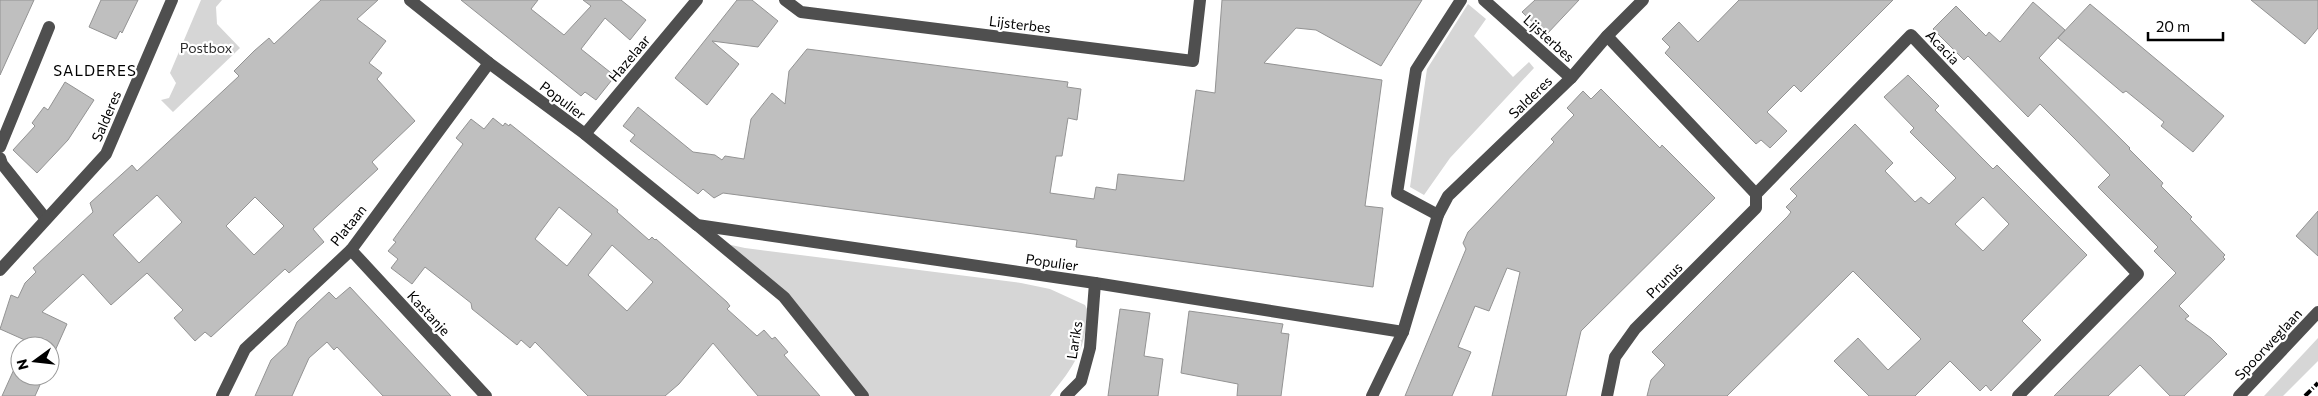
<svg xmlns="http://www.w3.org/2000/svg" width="2318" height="396" viewBox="0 0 2318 396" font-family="Commissioner,sans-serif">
	<rect width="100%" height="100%" fill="#fff"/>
	<g fill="#d6d6d6">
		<path d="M201 0H222L216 7 217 24 240 48 173 112 161 100 169 98 176 83 170 73Z"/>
		<path d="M1468 4 1486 19 1474 36 1513 77 1529 62 1534 68 1450 158 1424 195 1410 187 1427 69Z"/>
		<path d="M722 243 745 248 1021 283 1050 289 1085 305 1087 309C1087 349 1074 366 1050 396H867L815 329Z"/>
		<path d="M2318 338V361L2283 396H2264Z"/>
	</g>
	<g fill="#bfbfbf" stroke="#939393" fill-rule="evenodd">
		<path d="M0 0H34L0 75Z"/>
		<path d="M101 0H138L122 33 120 31 116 39 89 27Z"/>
		<path d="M321 0H378L357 19 386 41 369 63 382 73 377 79 415 121 372 162 378 169 313 229 324 242 289 273 285 269 211 337 205 332 195 341 174 318 183 310 147 273 111 305 83 274 42 312 67 324 50 362V346H24L27 341 0 329 11 295 18 298 25 283 36 272 33 268 93 212 90 203 132 165 137 171 239 76 234 71 254 51 269 38 274 44ZM157 195 182 222 139 263 113 235ZM255 197 284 226 254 255 226 226Z"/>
		<path d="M461 0H538L531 9 564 35 591 6 583 0H621L646 20 630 40 605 18 581 49 615 76 596 100 585 92 581 96Z"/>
		<path d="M737 0H752L778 21 758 47 712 41 739 64 707 105 675 78Z"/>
		<path d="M1222 0H1422L1381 66 1316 30 1296 28 1264 63 1382 80 1365 206 1383 208 1373 287 1076 247 1077 240 1034 234 723 193 714 198 703 189 698 194 630 141 635 135 623 126 638 107 693 152 715 155 722 160 725 156 744 159 751 119 772 93 785 104 789 71 807 49 1068 82 1067 87 1081 89 1077 120 1068 118 1062 156H1056L1050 193 1094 199 1096 187 1116 190 1118 174 1184 181 1196 90 1215 93Z"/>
		<path d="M1535 0H1579L1546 35 1522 12Z"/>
		<path d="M1739 0H1893L1801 92 1794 85 1767 112 1787 131 1770 148 1761 140 1756 144 1665 53 1670 47 1662 39 1679 22 1698 42Z"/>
		<path d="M2251 0H2318V28L2305 44Z"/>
		<path d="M2033 2 2065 30 2039 58 2130 148 2129 149 2163 183 2161 186 2192 217 2190 219 2225 255 2223 257 2225 259 2179 306 2189 316 2185 319 2211 338 2227 354 2184 396H2170L2140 365 2108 396H2054L2176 273 2154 251 2158 247 2098 187 2110 175 2076 140 2040 104 2028 117 1968 56 1964 60 1933 29 1956 6 1986 36 1989 32 2000 42Z"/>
		<path d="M2090 4 2224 116 2193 152 2161 126 2164 122 2142 104 2126 91 2123 93 2058 38Z"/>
		<path d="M1908 75 1939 106 1935 110 1979 155 1993 169 1997 165 2087 255 2022 321 2041 340 1991 391 1986 385 1980 391 1950 361 1915 396H1869L1834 361 1858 338 1888 370 1921 339 1853 271 1727 396H1647L1651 380 1665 365 1652 352 1788 216 1791 212 1786 207 1797 196 1790 189 1855 124 1893 163 1885 171 1915 202 1921 197 1929 204 1956 178 1910 132 1914 128 1884 97ZM1983 197 2009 224 1983 251 1955 224Z"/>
		<path d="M65 82 94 100 68 140 37 173 13 150 35 126 32 123 44 107 48 110Z"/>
		<path d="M1601 89 1660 148 1662 145 1715 198 1581 331 1566 396H1492L1520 272 1507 268 1489 311 1475 306 1458 347 1471 352 1452 396H1405L1466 249 1463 243 1468 232 1554 142 1551 139 1574 115 1567 108 1583 91 1591 99Z"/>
		<path d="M493 118 503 126 505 123 509 126 510 124 618 210 617 212 649 240 652 237 655 240 656 239 727 302 730 306 727 309 757 336 764 330 772 339 775 337 788 352 784 355 820 396H758L713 343 679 384 665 396H588L535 342 530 348 521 340 517 345 472 309 471 303 425 267 412 284 391 268 398 259 388 251 396 242 393 240 463 144 456 138 471 119 484 129ZM559 207 592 234 567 266 535 239ZM612 245 653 282 627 311 588 275Z"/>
		<path d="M2318 211V256L2296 236Z"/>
		<path d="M350 287 403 344 451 396H383L337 347 334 350 327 342 309 358 292 396H255L271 360 287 345 297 322 329 292 336 299Z"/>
		<path d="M1120 309 1150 313 1144 356 1163 359 1158 396H1108Z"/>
		<path d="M1189 311 1283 324 1281 333 1289 334 1281 396H1237L1238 384 1181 373Z"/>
		<path d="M20 356V376H44L35 396H2Z"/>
	</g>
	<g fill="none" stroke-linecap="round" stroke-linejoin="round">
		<g stroke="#4f4f4f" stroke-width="12">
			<path d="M410 0 489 63 585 134 697 225 1095 283 1403 332"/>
			<path d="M785 0 801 12 1193 61 1200 0"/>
			<path d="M1484 0 1571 78"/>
			<path d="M1607 36 1756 194 1911 35 2138 274 2018 396"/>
			<path d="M585 134 697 0"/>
			<path d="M0 147 49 27"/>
			<path d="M0 158 2 164 46 219"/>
			<path d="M1438 215 1397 193 1416 70 1461 0"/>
			<path d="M697 225 784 297 863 396"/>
			<path d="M351 250 486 396"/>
			<path d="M0 270 106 154 172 0"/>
			<path d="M222 396 245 349 351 250 489 63"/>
			<path d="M1066 396 1081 381 1090 348 1095 283"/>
			<path d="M1372 396 1403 332 1438 215 1448 196 1571 78 1607 36 1643 0"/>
			<path d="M1607 396 1615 357 1635 329 1756 208V194"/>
			<path d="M2239 396 2318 312"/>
		</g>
		<path stroke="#000" stroke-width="4" stroke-dasharray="8 2.5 1 2.5" stroke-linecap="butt" d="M2305 396 2318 383"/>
	</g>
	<g text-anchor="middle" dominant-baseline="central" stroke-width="4.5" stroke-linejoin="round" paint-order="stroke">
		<g font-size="14" fill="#000" stroke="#fff">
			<text transform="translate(1020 24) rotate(7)">Lijsterbes</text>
			<text transform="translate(1549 38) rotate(42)">Lijsterbes</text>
			<text transform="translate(1943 47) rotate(46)">Acacia</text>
			<text transform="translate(629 58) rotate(-50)">Hazelaar</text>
			<text transform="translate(1530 97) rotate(-44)">Salderes</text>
			<text transform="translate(563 100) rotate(37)">Populier</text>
			<text transform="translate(106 116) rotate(-67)">Salderes</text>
			<text transform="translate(348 225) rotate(-51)">Plataan</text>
			<text transform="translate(1052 262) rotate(8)">Populier</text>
			<text transform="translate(1664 280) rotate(-45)">Prunus</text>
			<text transform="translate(429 313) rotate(47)">Kastanje</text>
			<text transform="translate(1074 340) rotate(-81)">Lariks</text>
			<text transform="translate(2268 344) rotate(-47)">Spoorweglaan</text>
		</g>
		<g font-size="14" fill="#2d2d2d" stroke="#fff">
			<text x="206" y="47">Postbox</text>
		</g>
		<g font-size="15" letter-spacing="1" fill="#000" stroke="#fff">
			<text x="95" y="70">SALDERES</text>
		</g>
	</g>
	<g transform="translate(35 361) rotate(255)"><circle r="24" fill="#ffffff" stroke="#999999"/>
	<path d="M0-4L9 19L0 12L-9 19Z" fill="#000000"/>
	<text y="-8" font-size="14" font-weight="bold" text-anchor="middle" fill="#000000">N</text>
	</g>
	<path d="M2148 32v8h75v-8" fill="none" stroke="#000000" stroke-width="2.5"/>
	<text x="2156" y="32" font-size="15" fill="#000000" stroke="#ffffff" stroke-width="4" paint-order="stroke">20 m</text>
</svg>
